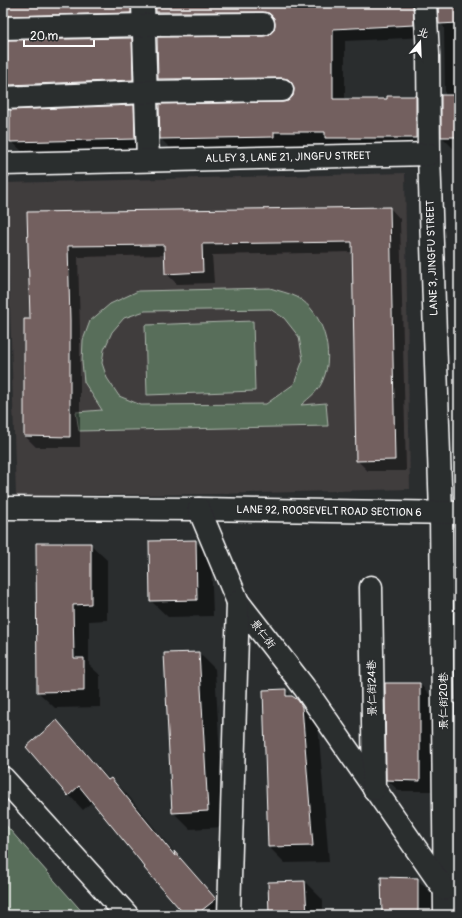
<svg xmlns="http://www.w3.org/2000/svg" width="462" height="918" viewBox="0 0 462 918" font-family="Pangolin,'LXGW WenKai TC',sans-serif">
	<rect width="100%" height="100%" fill="#2a2d2e"/>
	<filter id="ink" filterUnits="userSpaceOnUse"><feTurbulence type="fractalNoise" baseFrequency=".025" numOctaves="2"/><feDisplacementMap in="SourceGraphic" scale="8" xChannelSelector="R" yChannelSelector="G"/><feConvolveMatrix kernelMatrix="1 2 1 2 8 2 1 2 1" color-interpolation-filters="sRGB"/></filter>
	<g filter="url(#ink)">
		<path fill="#403c3d" d="M405 173 410 489 216 494 16 496 6 183Z"/>
		<g fill="#596e5a" stroke="#acb6ac" fill-rule="evenodd">
			<path d="M270 288C279 291 289 293 297 297 323 311 335 353 323 380 319 391 310 397 301 405L326 403 328 426 79 431 76 412 102 410 84 382 82 362 83 340 90 321 110 304 138 291ZM270 309 284 318 299 337 303 360 294 384 266 404 141 405 119 396 107 378 102 363 104 350 112 332 124 318 145 311Z"/>
			<path d="M253 321 255 391 147 395 145 325Z"/>
			<path d="M3 822 85 915H3Z"/>
		</g>
		<g fill="#0007">
			<path d="M3 3H154L142 16 15 28 3 15Z"/>
			<path d="M156 3H436L426 37 345 41V100H388L416 97 428 109V150H339L333 144H286V149L173 151 161 139 289 102 294 97 296 89 171 91 159 79 269 36 275 31 277 23 169 24 157 12Z"/>
			<path d="M438 3H459V175L455 171 454 149 442 137 445 96 444 27 440 23Z"/>
			<path d="M131 39 142 50 144 91 20 96 9 85Z"/>
			<path d="M133 106 144 117 146 150 23 152 11 141Z"/>
			<path d="M390 208 400 219 406 471H368L357 460 353 252 212 255 214 283 177 284 166 273 165 255 78 257 80 331V447H36L25 436 31 320 28 213Z"/>
			<path d="M195 541 211 557 213 616 168 617 151 601 150 542Z"/>
			<path d="M90 544 107 560V620L89 621V665L100 675V707L55 708 38 692Z"/>
			<path d="M199 653 215 669 224 827 190 829 173 812Z"/>
			<path d="M420 684 431 696V791H399L387 780Z"/>
			<path d="M285 690 314 718 318 724 329 862 285 863 269 847Z"/>
			<path d="M57 721 71 736 110 780 111 779 126 793 176 855 175 853 189 867 229 914 228 915H186L93 801 83 810 69 795 27 747Z"/>
			<path d="M417 879 435 897V915H383Z"/>
			<path d="M305 882 323 900V915H270L269 883Z"/>
		</g>
		<g fill="#73605f" stroke="#fff">
			<path d="M3 3H131V13L3 16Z"/>
			<path d="M156 3H413L414 25 333 29V99H387V96H416V138H325V132H274V137L160 139 159 104 282 102 288 101 293 96 294 89 292 83 288 79 282 78 158 79 157 37 263 36 269 35 274 30 275 24 274 18 269 13 263 12H156Z"/>
			<path d="M438 3H459V23L439 24Z"/>
			<path d="M132 38 133 80 8 85 7 40Z"/>
			<rect x="441" y="95" width="18" height="42"/>
			<path d="M134 105 135 139 10 142V110Z"/>
			<path d="M390 207 395 460 356 461 352 242 202 244 203 272 165 274 164 245 68 246 70 320V437L24 436V319H30L27 212Z"/>
			<path d="M196 540 197 600 150 601 149 541Z"/>
			<path d="M36 543H91V604L73 605 74 658H84V691L37 692Z"/>
			<path d="M199 652 208 811 172 813 164 653Z"/>
			<path d="M385 683H420V781L386 780Z"/>
			<path d="M286 689V696H292L298 700 302 707 313 846 268 847 263 690Z"/>
			<path d="M57 720 108 780 111 778 175 856 174 851 216 899 196 915H185L144 868 145 867 79 786 68 796 26 747Z"/>
			<path d="M381 877 418 878V915H382Z"/>
			<path d="M305 881 307 915H269L268 882Z"/>
		</g>
		<g fill="none" stroke-linecap="round" stroke-linejoin="round">
			<defs>
				<g id="minor">
					<path d="M143 3 148 160"/>
					<path d="M425 3 428 54 429 154 441 514 445 915"/>
					<path d="M3 28 144 25 263 24"/>
					<path d="M3 98 146 92 282 90"/>
					<path d="M3 164 429 154"/>
					<path d="M3 508 199 509 459 513"/>
					<path d="M199 509 238 602 304 687 444 889"/>
					<path d="M371 587 374 789"/>
					<path d="M3 778 127 915"/>
					<path d="M229 915 238 602"/>
				</g>
			</defs>
			<use href="#minor" stroke="#fff" stroke-width="25"/>
			<use href="#minor" stroke="#2a2d2e" stroke-width="22"/>
		</g>
	</g>
	<g text-anchor="middle" dominant-baseline="central" stroke-width="3.5" stroke-linejoin="round" paint-order="stroke">
		<g font-size="11" fill="#fff" stroke="#2a2d2e">
			<text transform="translate(288 157) rotate(-1)">ALLEY 3, LANE 21, JINGFU STREET</text>
			<text transform="translate(432 258) rotate(-92)">LANE 3, JINGFU STREET</text>
			<text transform="translate(329 511) rotate(1)">LANE 92, ROOSEVELT ROAD SECTION 6</text>
			<text transform="translate(263 634) rotate(53)">景仁街</text>
			<text transform="translate(372 688) rotate(-91)">景仁街24巷</text>
			<text transform="translate(443 701) rotate(-90)">景仁街20巷</text>
		</g>
	</g>
	<rect width="462" height="918" fill="none" stroke="#2a2d2e" stroke-width="16"/>
	<rect x="8" y="8" width="446" height="902" fill="none" stroke="#fff" stroke-width="1.5" filter="url(#ink)"/>
	<g transform="translate(420 42) rotate(19)" stroke="#2a2d2e" stroke-width="3" paint-order="stroke">
	<path d="M0-3L7 15L0 10L-7 15Z" fill="#ffffff"/>
	<text y="-6" font-size="11" font-weight="bold" text-anchor="middle" fill="#ffffff">北</text>
	</g>
	<path d="M24 40v6h70v-6" fill="none" stroke="#ffffff" stroke-width="2"/>
	<text x="30" y="40" font-size="12" fill="#ffffff" stroke="#2a2d2e" stroke-width="3" paint-order="stroke">20 m</text>
</svg>
